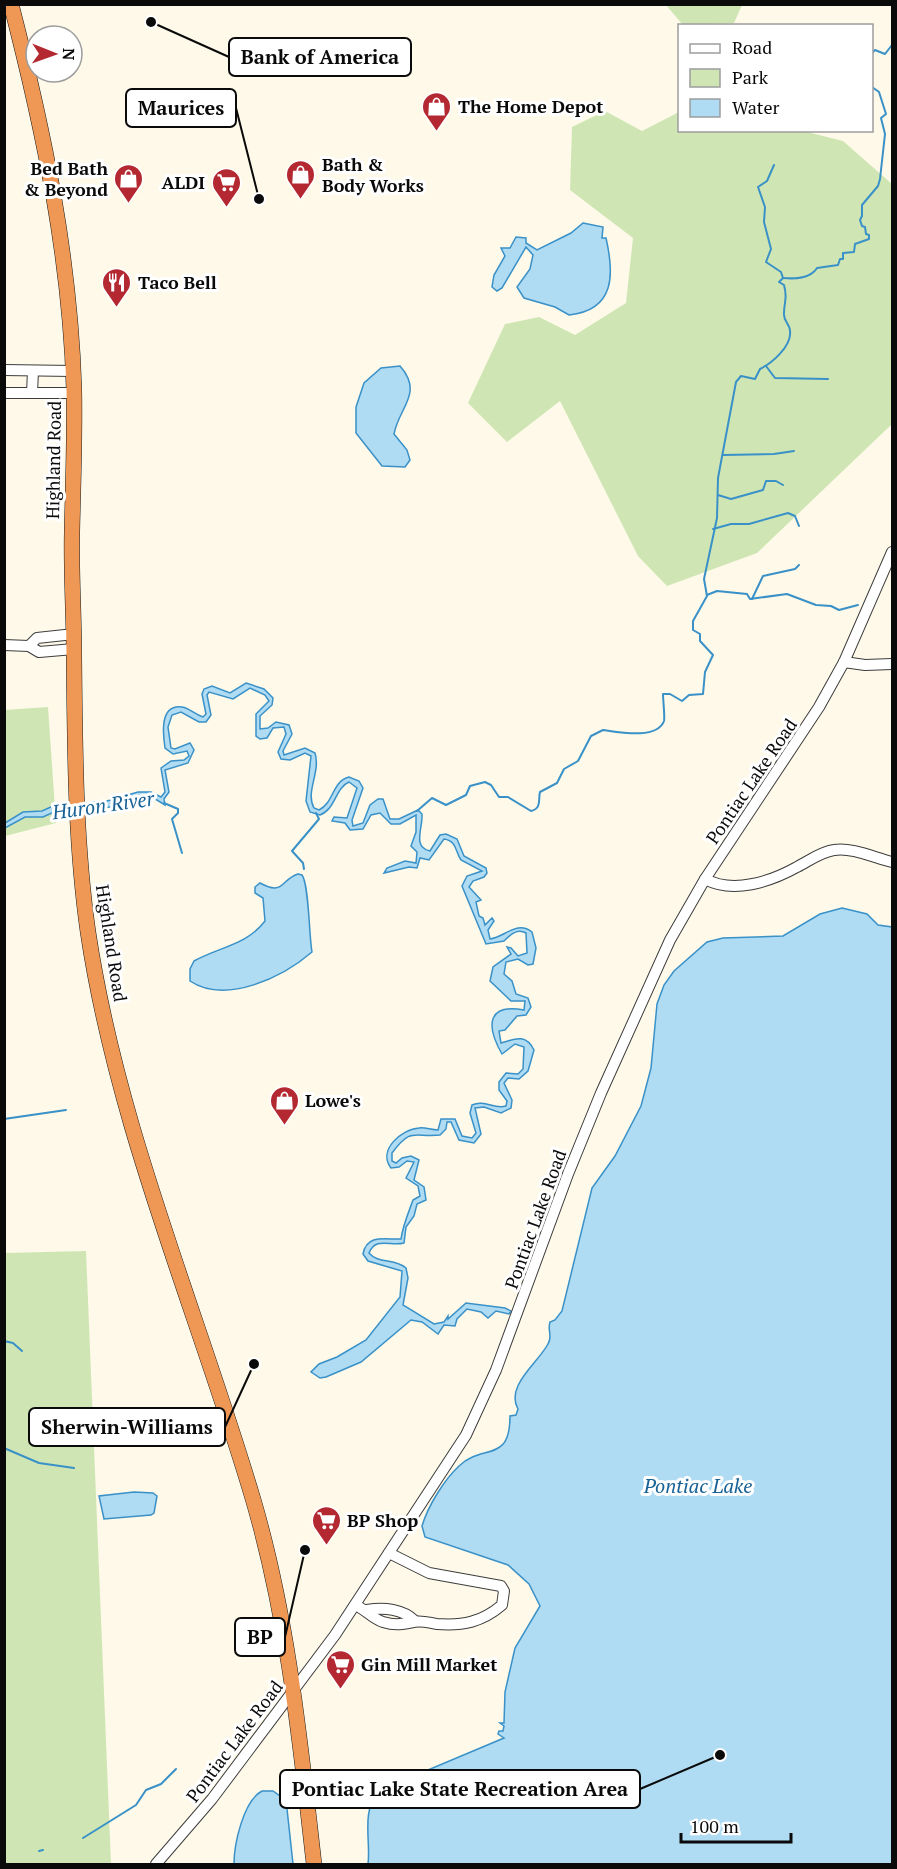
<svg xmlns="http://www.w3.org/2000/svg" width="897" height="1869" viewBox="0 0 897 1869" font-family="'PT Serif',serif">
	<rect width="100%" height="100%" fill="#fef9e8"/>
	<g fill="#cfe6b4">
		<path d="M666 5H742L734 23 683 25Z"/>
		<path d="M605 111 642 131 679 112 680 130 803 131 843 141 892 184V424L757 553 667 586 638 556 560 401 507 442 468 403 505 324 539 317 575 335 626 303 633 238 570 190 572 127Z"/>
		<path d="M48 707 56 823 5 836 4 710Z"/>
		<path d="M86 1251 111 1864H5L4 1253Z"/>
	</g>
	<g fill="#afdbf3" stroke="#3991c8" stroke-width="1.5">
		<path d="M583 223 603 227 602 238H606C614 273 616 310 569 315L555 307 524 298 517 287 530 269 533 255 526 247 502 288 497 291 492 287 494 275 505 256 501 248H510L516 237 526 238V243L537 250 571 233Z"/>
		<path d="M400 366C424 393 399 407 394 434L407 450 410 460 405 467 382 466 356 433V407L364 383 381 368Z"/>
		<path d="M246 683 264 689 273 698 272 705 260 716V729L268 728 276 722 289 725 292 734 283 751 284 755 305 748 315 753C321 772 305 792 314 808L319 810C334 803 332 781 349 777L359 781 363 788 352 820 353 826 363 823 370 805 378 799H383L390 819H399L418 810 422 814C423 828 412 847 430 851L440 835 446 834 457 839 464 856 486 868 487 873 484 877 473 881 469 887 481 900 476 902 479 916 483 918 485 925 492 918 494 921 488 930 490 939C505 937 517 920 532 932L536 948 533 964 528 965 518 959 506 962 504 974 512 981 516 994 528 998 531 1007 526 1015 517 1016 505 1030 499 1031 501 1043C513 1040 525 1032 534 1050L528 1071 519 1079 508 1078 504 1083 512 1100 511 1108 501 1113 484 1107 475 1108 481 1134 474 1143 459 1140 451 1122H447L446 1129 440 1135C414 1138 412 1126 392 1153V1161L396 1163 402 1158 411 1156 419 1160 414 1180 424 1187 426 1200 417 1204 414 1216 406 1227 404 1243C391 1247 376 1236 369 1253 378 1264 395 1258 406 1268L408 1278 403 1305 434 1324 444 1322 448 1316V1319L466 1303 505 1308 511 1311 509 1314 496 1311 488 1318 481 1312 467 1309 457 1319 455 1326 444 1325 438 1334 422 1322 411 1320 361 1362 326 1377 320 1378 311 1372 319 1364 337 1357 366 1340 400 1297 402 1271 368 1261 363 1254C367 1233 387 1240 401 1239 403 1225 408 1214 413 1200L420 1196 418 1186 406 1178 414 1162 407 1161 399 1167 391 1168C377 1150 402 1129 419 1128 425 1127 431 1130 438 1130L441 1119H455L462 1136 472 1138 476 1133 470 1113 472 1105C485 1099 494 1110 506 1106L507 1101 499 1090V1082L506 1073 518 1074 523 1069 524 1047 515 1044 502 1054C487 1028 485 1003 524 1010L525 1001H511L490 981 493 967 511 954 507 947 511 948 518 956 527 953 526 933C517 928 510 935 504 941L486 944 462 886 467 876 482 871 461 860C455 851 457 841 444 839L429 860 420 858 417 868 409 867 384 873 387 868 405 861 416 863 417 852 411 846 416 832V815L400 824H391L380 813 371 815 363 829 350 830 345 823 332 821 334 817 347 818 357 788 349 782C335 788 336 809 320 815L310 812 306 801 311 756 305 753 290 760 281 759 278 752 286 734 284 727 273 728 267 738 260 739 256 736V714L269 701 265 695 250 688 233 699 209 692 207 695 211 715 206 722H199L181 712 172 715 168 727 171 748 175 749 190 743 194 750 188 763 165 770 169 792 164 799 165 805 152 797H146L110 807 54 812 43 817H25L5 828V823L23 812 42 811 53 806 107 801 138 792H151L161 797 165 792 161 768 171 761 184 760 189 756 187 751 173 754 165 748C163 735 159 704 182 707 189 708 196 715 203 717L206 714 202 694 204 689 212 686 230 693Z"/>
		<path d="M298 874 302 875C309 884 309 936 312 952 283 977 226 1005 190 981V969L194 961C219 947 247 945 265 921L263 898 255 893V887L260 883C284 896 280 880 298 874Z"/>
		<path d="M842 908 867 914 878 925 892 927V1864H368C371 1841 361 1813 378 1791L504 1738 498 1734 499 1731H503L504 1726 500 1723H504L505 1692 515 1648 540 1606 529 1584 508 1565 425 1537 422 1526C428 1506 444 1480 459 1466 483 1443 510 1464 510 1416L516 1415 518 1409C505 1386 538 1363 548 1344 553 1336 547 1330 550 1322L555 1320 562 1311 592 1188 615 1156 641 1106 651 1068 657 1004 664 985 674 971 707 942 723 938 783 936 820 914Z"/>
		<path d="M134 1492 153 1493 157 1496 154 1513 151 1515 104 1519 99 1496Z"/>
		<path d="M262 1791H273L280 1796 287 1809 293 1864H234C234 1845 243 1801 262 1791Z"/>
	</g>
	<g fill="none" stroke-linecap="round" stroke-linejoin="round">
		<g stroke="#3991c8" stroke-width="2">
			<path d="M872 53 875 50 885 54 892 45"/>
			<path d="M774 165 767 181 758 187 765 207 764 222 771 249 766 262 781 272 783 278"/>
			<path d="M783 278C795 279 810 279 817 268L838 265 840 259H843V253L854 252 855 244 869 239V235L866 234 865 227 862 226 860 220 862 216V205L878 186 880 179 885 134 881 118 886 114 879 92 872 87"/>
			<path d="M766 366 775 378 828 379"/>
			<path d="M723 455 774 454 794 451"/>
			<path d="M718 495 731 499 763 490 766 481H776L783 485"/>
			<path d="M713 529 731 524H749L788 513 795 516 799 526"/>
			<path d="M707 595 717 591 747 594 750 599 787 594 816 605 831 606 839 610 858 605"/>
			<path d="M752 599 763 576 795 569 799 565"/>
			<path d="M164 803 178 809V813L172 819 182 853"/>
			<path d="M417 811 432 798 446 805 466 795 470 786 485 782 491 785 499 797H508L531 811C542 808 538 800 540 792L557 783 564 769 578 761 591 736 603 730C618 732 657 740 664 721 665 717 663 700 663 694H670L682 701 689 695 703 694 705 672 713 655 700 641V634L693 630V621L707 596 704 579 717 518 718 478 736 382 741 376 755 379 760 369C772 363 792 346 790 331 790 324 783 321 784 313 784 301 788 299 784 285L779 282 783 278"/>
			<path d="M304 869 303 863 292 851 319 819 316 813"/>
			<path d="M4 1119 66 1110"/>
			<path d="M4 1341 13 1343 22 1351"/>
			<path d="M4 1448 39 1463 74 1468"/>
			<path d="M83 1838 136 1805 146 1790 161 1784 176 1769"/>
			<path d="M39 1851 43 1850"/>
		</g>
		<defs>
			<g id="minor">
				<path d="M4 370 73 371"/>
				<path d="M4 393H74"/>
				<path d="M32 393 33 371"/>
				<path d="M74 634 37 638 29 646 39 652 74 649"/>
				<path d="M4 645 29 646"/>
				<path d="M844 662 865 665 892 664"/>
				<path d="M705 879C733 894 770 882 797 867 809 861 820 852 834 850 852 847 875 858 892 862"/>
				<path d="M355 1605C365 1609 373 1619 383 1622 396 1626 402 1624 414 1622 421 1620 430 1623 437 1624 463 1626 482 1622 502 1605L504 1591 501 1586 429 1573 389 1553"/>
				<path d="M367 1610C384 1607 403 1609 415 1621"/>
				<path d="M156 1864 212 1799 335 1635 466 1435 496 1370 568 1174 601 1093 670 940 705 879 819 707 844 662 892 552"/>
			</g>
			<path id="highway" d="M11 4C44 132 70 257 74 389 75 437 73 484 72 532 71 573 74 615 74 656 75 748 75 841 88 932 117 1127 197 1310 253 1499 288 1618 300 1741 314 1864"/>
		</defs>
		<use href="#minor" stroke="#3d3d3d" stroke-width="12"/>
		<use href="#highway" stroke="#1b1b1b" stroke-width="16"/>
		<use href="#minor" stroke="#fff" stroke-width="10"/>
		<use href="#highway" stroke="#ef9855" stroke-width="15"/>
	</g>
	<defs>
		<symbol id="shop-pin" viewBox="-11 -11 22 30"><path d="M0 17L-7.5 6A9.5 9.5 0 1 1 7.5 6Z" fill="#b42832" stroke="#fff"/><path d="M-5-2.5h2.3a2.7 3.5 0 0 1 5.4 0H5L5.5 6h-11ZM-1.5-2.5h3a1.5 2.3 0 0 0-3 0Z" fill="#fff"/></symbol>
		<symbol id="supermarket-pin" viewBox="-11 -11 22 30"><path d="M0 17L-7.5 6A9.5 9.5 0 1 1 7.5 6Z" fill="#b42832" stroke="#fff"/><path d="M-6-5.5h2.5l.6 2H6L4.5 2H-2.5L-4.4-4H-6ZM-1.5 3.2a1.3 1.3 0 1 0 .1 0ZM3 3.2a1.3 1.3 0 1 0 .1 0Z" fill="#fff"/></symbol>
		<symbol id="restaurant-pin" viewBox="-11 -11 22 30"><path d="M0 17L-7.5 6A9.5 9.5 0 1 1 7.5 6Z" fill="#b42832" stroke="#fff"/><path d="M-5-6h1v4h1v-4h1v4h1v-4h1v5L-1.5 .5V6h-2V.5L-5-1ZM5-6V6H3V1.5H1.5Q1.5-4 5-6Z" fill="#fff"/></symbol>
	</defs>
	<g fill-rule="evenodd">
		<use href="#shop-pin" x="420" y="90" width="33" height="45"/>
		<use href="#shop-pin" x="284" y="158" width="33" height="45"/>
		<use href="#shop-pin" x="112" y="162" width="33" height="45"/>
		<use href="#supermarket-pin" x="210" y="166" width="33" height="45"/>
		<use href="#restaurant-pin" x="100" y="266" width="33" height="45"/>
		<use href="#shop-pin" x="268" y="1084" width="33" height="45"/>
		<use href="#supermarket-pin" x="310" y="1504" width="33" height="45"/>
		<use href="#supermarket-pin" x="324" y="1648" width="33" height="45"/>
	</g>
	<g text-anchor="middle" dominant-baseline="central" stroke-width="6" stroke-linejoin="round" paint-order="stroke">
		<g font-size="18" font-weight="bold" fill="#0a0a0a" stroke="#fff" text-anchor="start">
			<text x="458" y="106">The Home Depot</text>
			<text x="322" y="164">Bath &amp;<tspan x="322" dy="21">Body Works</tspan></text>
			<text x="108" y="168" text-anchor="end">Bed Bath<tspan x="108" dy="21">&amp; Beyond</tspan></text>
			<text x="205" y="182" text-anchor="end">ALDI</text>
			<text x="138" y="282">Taco Bell</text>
			<text x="305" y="1100">Lowe's</text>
			<text x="347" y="1520">BP Shop</text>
			<text x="361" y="1664">Gin Mill Market</text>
		</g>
		<g font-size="18" fill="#0a0a0a" stroke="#fff">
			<text transform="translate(53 460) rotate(-89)">Highland Road</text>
			<text transform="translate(751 781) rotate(-56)">Pontiac Lake Road</text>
			<text transform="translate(112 943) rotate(81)">Highland Road</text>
			<text transform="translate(535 1219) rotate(-70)">Pontiac Lake Road</text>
			<text transform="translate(234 1741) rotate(-53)">Pontiac Lake Road</text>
		</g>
		<g font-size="20" font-style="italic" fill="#196296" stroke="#fff">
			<text transform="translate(103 805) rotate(-8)">Huron River</text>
			<text x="698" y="1485">Pontiac Lake</text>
		</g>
	</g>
	<path fill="none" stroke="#0a0a0a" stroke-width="2" d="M151 22L229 57M259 199L236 108M254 1364L225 1427M305 1550L285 1637M720 1755L640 1789"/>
	<g fill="#0a0a0a" stroke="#fff" stroke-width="2">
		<circle cx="151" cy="22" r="6"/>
		<circle cx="259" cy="199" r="6"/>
		<circle cx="254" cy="1364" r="6"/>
		<circle cx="305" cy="1550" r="6"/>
		<circle cx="720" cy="1755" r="6"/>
	</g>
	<g fill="#fff" stroke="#0a0a0a" stroke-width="2">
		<rect x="229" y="38" width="182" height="38" rx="6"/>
		<rect x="126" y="89" width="110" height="38" rx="6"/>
		<rect x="29" y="1408" width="196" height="38" rx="6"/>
		<rect x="235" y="1618" width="50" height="38" rx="6"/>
		<rect x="280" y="1770" width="360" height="38" rx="6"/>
	</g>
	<g font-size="20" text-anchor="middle" font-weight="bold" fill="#0a0a0a">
		<text x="320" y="64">Bank of America</text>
		<text x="181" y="115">Maurices</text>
		<text x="127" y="1434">Sherwin-Williams</text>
		<text x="260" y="1644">BP</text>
		<text x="460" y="1796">Pontiac Lake State Recreation Area</text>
	</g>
	<rect width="897" height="1869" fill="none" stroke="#0a0a0a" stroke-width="12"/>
	<rect x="678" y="24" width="195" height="108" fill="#ffffff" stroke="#9d9d9d" stroke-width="1.5"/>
	<rect x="690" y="44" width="30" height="9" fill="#ffffff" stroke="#9d9d9d" stroke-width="1.5"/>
	<text x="732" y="54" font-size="18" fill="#0a0a0a">Road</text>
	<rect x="690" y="69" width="30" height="18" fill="#cfe6b4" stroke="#9d9d9d" stroke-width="1.5"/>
	<text x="732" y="84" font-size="18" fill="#0a0a0a">Park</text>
	<rect x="690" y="99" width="30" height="18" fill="#afdbf3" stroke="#9d9d9d" stroke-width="1.5"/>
	<text x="732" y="114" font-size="18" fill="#0a0a0a">Water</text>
	<g transform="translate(54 54) rotate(91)"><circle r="28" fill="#ffffff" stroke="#9d9d9d" stroke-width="1.5"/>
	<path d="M0-4.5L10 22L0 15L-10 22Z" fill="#b42832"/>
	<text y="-9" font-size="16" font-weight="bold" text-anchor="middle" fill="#0a0a0a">N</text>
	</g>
	<path d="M681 1833v9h110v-9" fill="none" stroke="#0a0a0a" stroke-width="3"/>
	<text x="690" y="1833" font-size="18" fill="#0a0a0a" stroke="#ffffff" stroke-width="4.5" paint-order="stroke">100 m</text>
</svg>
